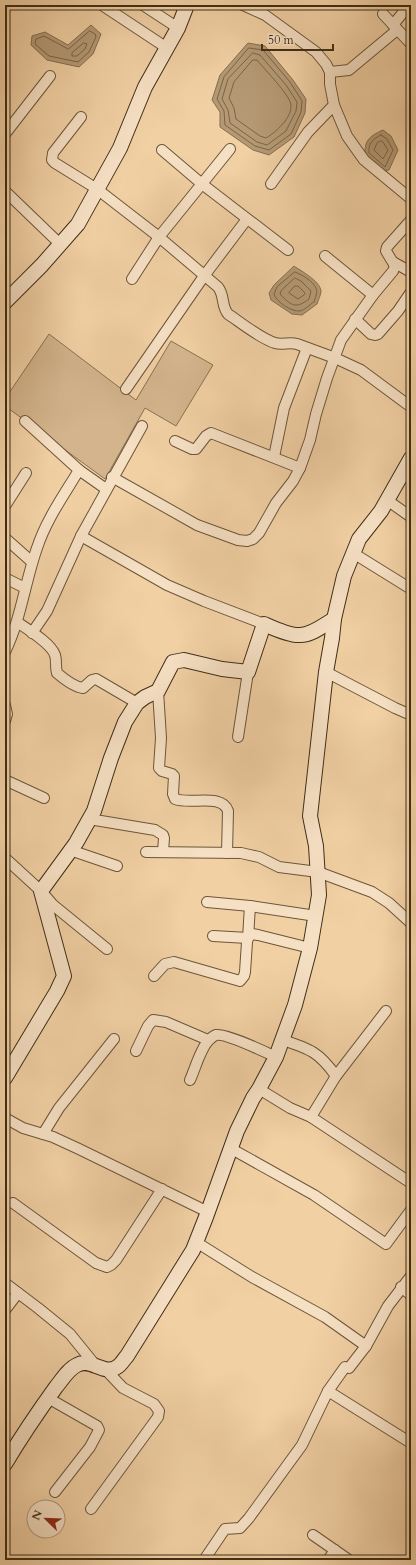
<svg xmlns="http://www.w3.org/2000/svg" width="416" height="1565" viewBox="0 0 416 1565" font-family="Cardo,serif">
	<rect width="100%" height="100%" fill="#f1d0a4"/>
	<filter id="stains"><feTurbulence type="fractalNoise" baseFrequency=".005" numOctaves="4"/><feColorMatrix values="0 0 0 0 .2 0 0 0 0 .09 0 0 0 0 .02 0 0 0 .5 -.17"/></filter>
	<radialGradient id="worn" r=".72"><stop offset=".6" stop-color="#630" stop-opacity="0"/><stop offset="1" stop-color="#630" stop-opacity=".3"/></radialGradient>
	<path fill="#d3b48c" stroke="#897152" d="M49 334 136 400 171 341 213 365 176 426 145 408 105 479 5 406V399Z"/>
	<g fill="#b49974" stroke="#856e4f">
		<path d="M91 25 101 34 93 54 79 67 47 60 31 45 32 36 45 32 68 45Z"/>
		<path d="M248 43 265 46 293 80 306 99 305 113 294 137 269 155 253 150 220 127V112L212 100 220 75Z"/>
		<path d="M383 130 391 136 398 150 389 170 382 171 365 155C364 140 370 136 383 130Z"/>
		<path d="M294 266C301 271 320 281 321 291 321 295 318 300 317 304L302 315 292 314 271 300 269 293 274 285Z"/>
	</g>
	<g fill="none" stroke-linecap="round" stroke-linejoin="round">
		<g stroke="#7a6446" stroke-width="1">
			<path d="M90 31 95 34 96 37 89 52 78 62 49 56 35 44 36 39 44 36 68 49Z"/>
			<path d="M84 43 87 44 85 49 77 56H72V53Z"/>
			<path d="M249 48 263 50 290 82 302 101 301 112 291 134 269 150 255 146 225 125 224 111 217 99 224 77Z"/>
			<path d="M253 53 260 55 286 85 297 102 296 111 286 131 267 145 257 142 230 123 228 110 222 99 228 79Z"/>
			<path d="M253 60H257C264 69 290 95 291 105 292 118 276 132 266 138L260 136 236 119 234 108 229 98 234 82Z"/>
			<path d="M381 135 387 139 393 150 385 167 369 153C368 143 373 139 381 135Z"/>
			<path d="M381 141 383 142 388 150 383 159 374 150 377 143Z"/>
			<path d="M295 272C302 275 313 281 316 288 318 292 315 298 314 302 310 304 305 310 300 311 292 312 276 302 274 294L277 287Z"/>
			<path d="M295 278 301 281 311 291 309 299C296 309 291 306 280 294L281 291Z"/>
			<path d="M295 286H298L305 293 304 295 298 299 289 293Z"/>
		</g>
		<defs>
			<g id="street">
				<path d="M102 5 167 48"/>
				<path d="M143 5 178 28"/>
				<path d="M243 5 265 15 316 52 326 64 330 72V84L334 105 347 136 364 160 411 199"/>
				<path d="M383 14 411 44"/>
				<path d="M393 25 409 5"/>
				<path d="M330 72 349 70 397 30"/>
				<path d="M81 117 53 153 52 160 55 163 97 189 159 237 218 287C225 296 221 306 228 314 240 322 261 339 275 343 282 345 290 342 297 344L335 358 361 370 411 407"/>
				<path d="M5 134 50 76"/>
				<path d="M162 150 202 184 288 250"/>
				<path d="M271 184 308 132 334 105"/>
				<path d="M5 191 60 244"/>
				<path d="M325 256 373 295"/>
				<path d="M393 262 411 272"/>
				<path d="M132 279 159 237 230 149"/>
				<path d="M355 319 371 334 375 335 378 334 398 311 411 292"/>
				<path d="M126 389 204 276 247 219"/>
				<path d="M175 441 192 449H196L206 436 211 433 300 468"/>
				<path d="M274 457 284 408 307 348"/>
				<path d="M79 470 106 489"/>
				<path d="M112 477 197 525 238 540 247 541 253 539 259 533 276 503 293 481 300 468 310 440 316 414 327 378 341 340 373 295 393 271 395 266 386 251 387 247 411 220"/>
				<path d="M387 500 411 517"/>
				<path d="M5 506 26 473"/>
				<path d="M81 536 167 585 204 601 264 624"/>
				<path d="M5 538 32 562"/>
				<path d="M353 553 411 589"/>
				<path d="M5 578 25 588"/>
				<path d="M17 622C27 629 51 643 55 655 57 661 55 667 57 673 64 679 74 687 83 688L92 680 96 679 137 703"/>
				<path d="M32 633 47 611 81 536 142 426"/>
				<path d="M5 652C21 619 25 582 37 548 46 520 64 495 79 470L25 421"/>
				<path d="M326 672 395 708 411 715"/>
				<path d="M158 691 161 738 159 768 162 771 172 774 174 776 173 794 175 799C190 805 222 793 228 811L227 853"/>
				<path d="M5 705 7 714 5 721"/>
				<path d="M238 737 248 672"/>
				<path d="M5 780 44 798"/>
				<path d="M89 819 155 830 163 835 164 838 163 852"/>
				<path d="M70 850 117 866"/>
				<path d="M146 852 241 853 259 857 279 867 318 872 372 892 389 903 411 923"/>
				<path d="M5 858 41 891 53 905 107 949"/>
				<path d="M207 902 250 906 316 916"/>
				<path d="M213 936 248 938 250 906"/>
				<path d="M154 976 165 964 174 962 240 981 244 976 245 972 247 942 248 938 252 934 258 935 310 948"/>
				<path d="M283 1040C310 1049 319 1052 336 1076"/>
				<path d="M136 1051 148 1026 153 1020 166 1022 208 1040"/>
				<path d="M190 1080C195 1069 200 1050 208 1041 210 1039 213 1036 216 1035 226 1033 265 1052 276 1057"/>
				<path d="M259 1089 290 1108 311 1117 411 1183"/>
				<path d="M311 1117 336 1076 386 1011"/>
				<path d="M5 1118 23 1128 53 1137 79 1149 208 1212"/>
				<path d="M43 1134 59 1108 114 1039"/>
				<path d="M230 1148 314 1195 386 1244 411 1210"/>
				<path d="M13 1203 96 1263 107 1267 111 1265 116 1260 162 1189"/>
				<path d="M196 1242 252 1277 325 1317 366 1346 388 1306 411 1276"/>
				<path d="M5 1283 38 1308 70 1334 96 1366"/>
				<path d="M401 1287 411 1295"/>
				<path d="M5 1310 18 1293"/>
				<path d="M328 1391 411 1443"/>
				<path d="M48 1398 97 1426 99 1430 90 1447 55 1492"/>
				<path d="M91 1509 158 1417 159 1411 154 1404 123 1388 105 1369"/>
				<path d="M313 1535 349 1560"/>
				<path d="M204 1560 225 1529 240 1528 249 1518 302 1445 328 1391 345 1367 349 1368 366 1346"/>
				<path d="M328 1560 335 1550"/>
			</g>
			<g id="secondary">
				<path d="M5 302 42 265 78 224 120 148 145 87 178 28 187 5"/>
				<path d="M5 1078 57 991 64 976 41 891 76 843 94 811 111 758 125 722 137 703 145 697 158 691 173 662 184 660 222 669 248 672 264 624C273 628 290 636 300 635 312 635 324 625 334 619"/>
				<path d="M5 1464C21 1437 38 1412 56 1387 62 1380 68 1369 77 1365 90 1357 104 1376 117 1367 121 1365 124 1359 127 1356L193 1250 206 1217 237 1131 253 1098 259 1089 276 1057 295 1005 310 948 319 895 316 846 310 816 326 672 332 638 334 619 344 576 359 539 381 511 411 458"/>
			</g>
		</defs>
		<use href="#street" stroke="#6c563a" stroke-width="12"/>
		<use href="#secondary" stroke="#3f2e17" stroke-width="16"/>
		<use href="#street" stroke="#f6e0c4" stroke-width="10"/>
		<use href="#secondary" stroke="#f6e0c4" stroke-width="14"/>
	</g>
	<rect width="416" height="1565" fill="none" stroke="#f1d0a4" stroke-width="20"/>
	<rect x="6" y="6" width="404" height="1553" fill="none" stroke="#3f2e17" stroke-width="2"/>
	<rect x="10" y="10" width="396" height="1545" fill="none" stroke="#3f2e17"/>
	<g transform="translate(46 1519) rotate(293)"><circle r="19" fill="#f6e0c4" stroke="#ad997f"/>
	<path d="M0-3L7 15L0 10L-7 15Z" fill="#8f2418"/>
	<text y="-6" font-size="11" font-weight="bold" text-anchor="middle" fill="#3f2e17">N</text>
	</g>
	<path d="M262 44v6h71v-6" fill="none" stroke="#3f2e17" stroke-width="2"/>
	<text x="268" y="44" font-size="12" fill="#3f2e17" stroke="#f6e0c4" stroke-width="3" paint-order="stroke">50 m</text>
	<rect width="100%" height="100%" filter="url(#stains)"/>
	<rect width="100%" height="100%" fill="url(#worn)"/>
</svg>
